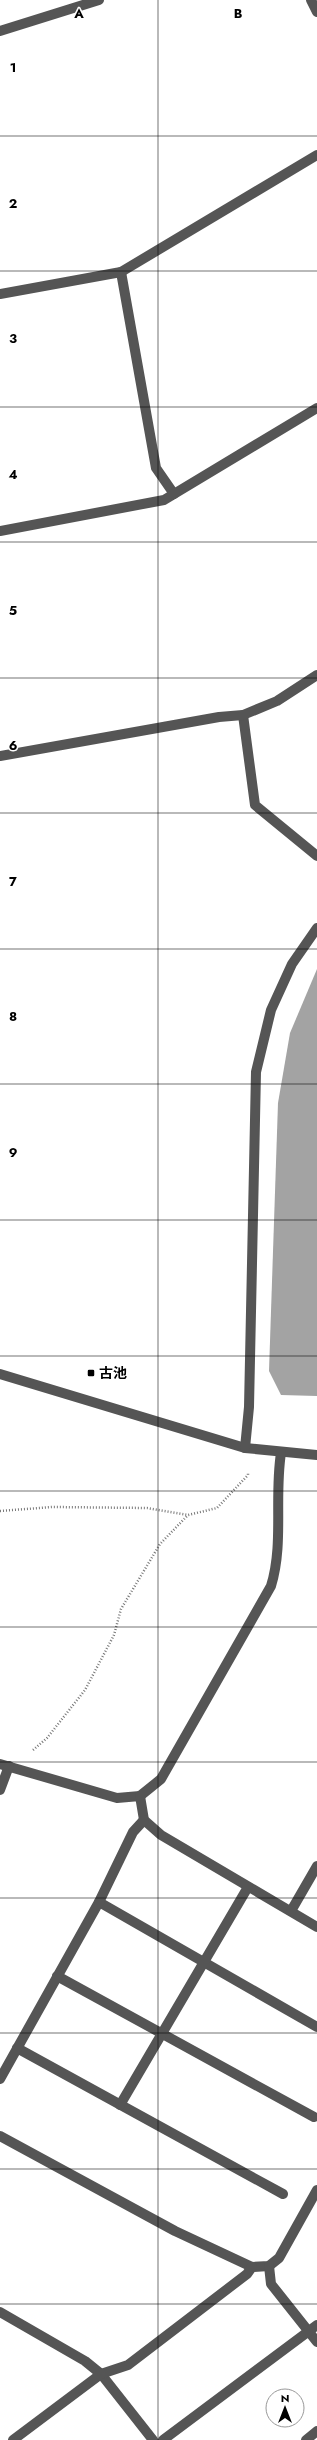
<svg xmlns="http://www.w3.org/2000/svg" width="317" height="2440" viewBox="0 0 317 2440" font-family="Jost,'Noto Sans JP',sans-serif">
	<rect width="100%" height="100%" fill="#fff"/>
	<path fill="#a3a3a3" d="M317 969V1396L281 1395 269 1371 278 1103 290 1033Z"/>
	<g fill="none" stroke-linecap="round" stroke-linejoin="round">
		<g stroke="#777" stroke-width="2.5" stroke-dasharray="1 2" stroke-linecap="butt">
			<path d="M0 1511 52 1507 147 1508 188 1515 217 1508 248 1475V1472"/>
			<path d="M33 1750 47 1738 85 1690 114 1635 121 1609 160 1544 188 1515"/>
		</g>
		<g stroke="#555" stroke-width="10">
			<path d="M311 0 317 12"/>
			<path d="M0 31 99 0"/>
			<path d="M121 272 156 468 174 494"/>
			<path d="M0 294 121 272 317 155"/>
			<path d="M0 531 164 500 317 408"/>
			<path d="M243 715 255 805 317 856"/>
			<path d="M0 756 219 717 243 715 277 701 317 675"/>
			<path d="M0 1374 245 1448 317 1455"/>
			<path d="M245 1448 249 1407 256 1072 271 1010 292 964 317 928"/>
			<path d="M0 1764 117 1798 140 1796 144 1820 161 1835 317 1927"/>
			<path d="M0 1790 9 1766"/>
			<path d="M140 1796 161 1779 271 1586C284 1544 274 1497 281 1453"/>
			<path d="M99 1902 317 2027"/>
			<path d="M291 1911 317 1866"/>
			<path d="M57 1976 314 2117"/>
			<path d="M17 2048 283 2194"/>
			<path d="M0 2079 99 1902 133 1832 144 1820"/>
			<path d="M120 2105 248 1887"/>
			<path d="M0 2136 175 2231 252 2267 269 2266 279 2258 317 2190"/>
			<path d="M269 2266 271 2284 317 2342"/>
			<path d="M0 2312 85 2361 101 2374 153 2440"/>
			<path d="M13 2440 101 2374 128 2365 247 2274 252 2267"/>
			<path d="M163 2440 317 2325"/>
			<path d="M306 2440 317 2431"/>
		</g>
	</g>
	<path fill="none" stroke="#000" stroke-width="1" stroke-opacity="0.55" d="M158 0V2440M0 136H317M0 271H317M0 407H317M0 542H317M0 678H317M0 813H317M0 949H317M0 1084H317M0 1220H317M0 1356H317M0 1491H317M0 1627H317M0 1762H317M0 1898H317M0 2033H317M0 2169H317M0 2304H317"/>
	<rect fill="#000" stroke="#fff" stroke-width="1.5" x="87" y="1369" width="8" height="8" rx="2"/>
	<g text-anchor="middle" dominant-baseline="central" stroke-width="3" stroke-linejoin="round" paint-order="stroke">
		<g font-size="14" font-weight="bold" fill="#000" stroke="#fff" text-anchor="start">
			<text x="99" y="1373">古池</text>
		</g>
	</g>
	<g font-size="13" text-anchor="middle" font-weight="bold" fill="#000" stroke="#fff" stroke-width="3" stroke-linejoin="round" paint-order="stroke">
		<text x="79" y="18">A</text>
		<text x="238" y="18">B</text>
		<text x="13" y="72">1</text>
		<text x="13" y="208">2</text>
		<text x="13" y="343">3</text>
		<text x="13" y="479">4</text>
		<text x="13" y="615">5</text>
		<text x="13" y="750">6</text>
		<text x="13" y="886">7</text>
		<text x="13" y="1021">8</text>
		<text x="13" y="1157">9</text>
	</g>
	<g transform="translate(285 2408)"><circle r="19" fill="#ffffff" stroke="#999999"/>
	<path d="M0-3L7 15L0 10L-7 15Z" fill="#000000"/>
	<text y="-6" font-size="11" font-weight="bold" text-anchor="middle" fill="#000000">N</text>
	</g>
</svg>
